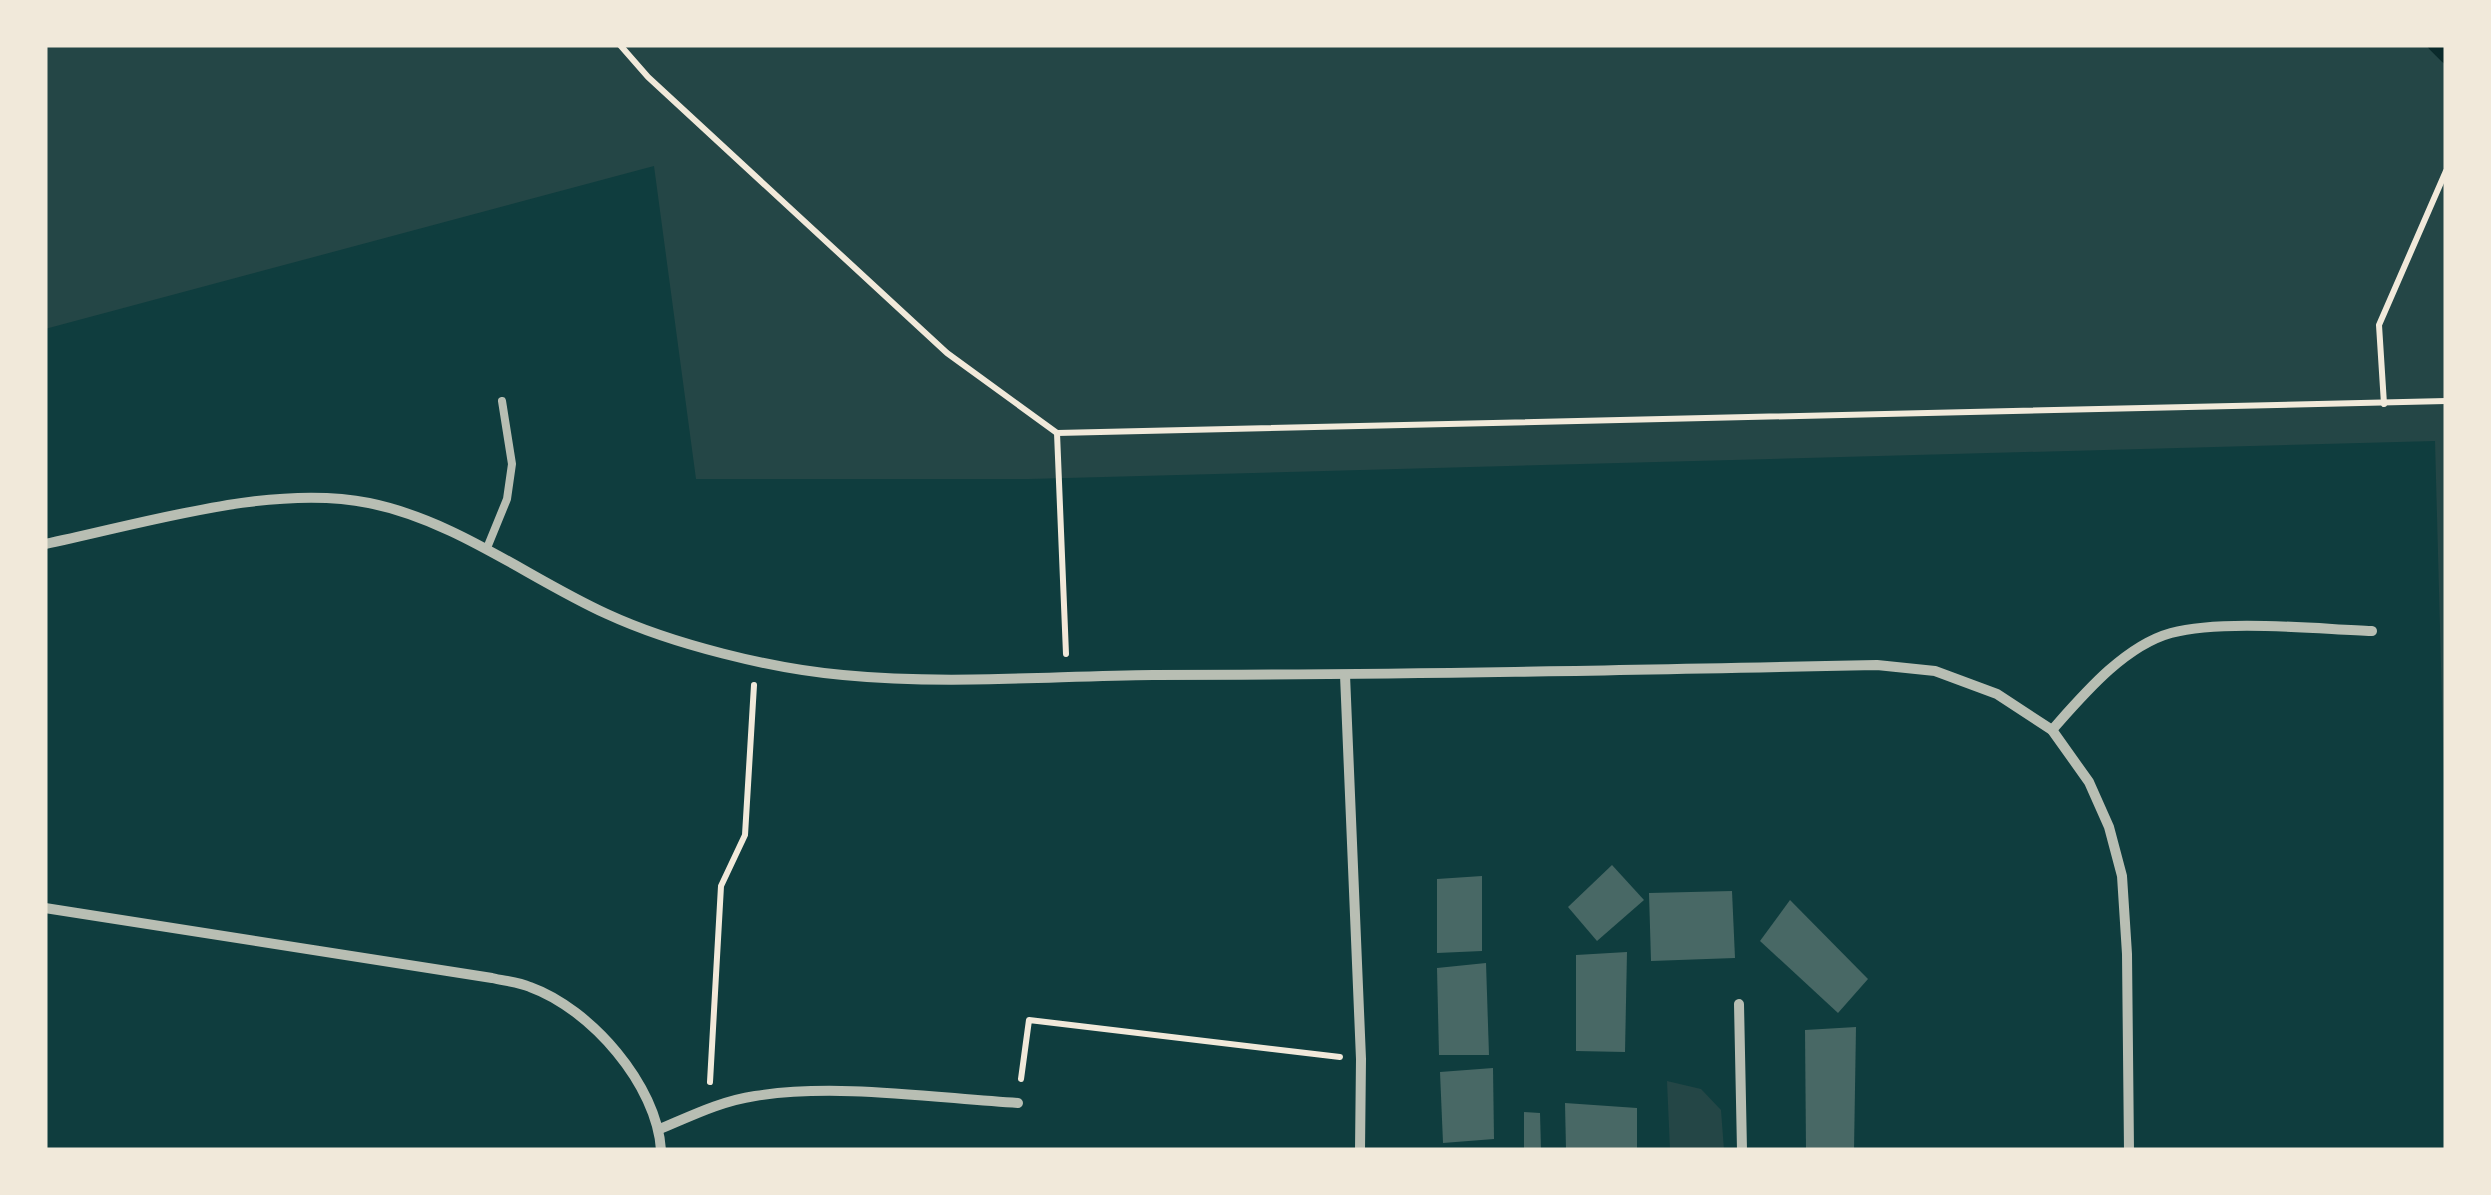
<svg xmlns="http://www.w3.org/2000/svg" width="2491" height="1195" viewBox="0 0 2491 1195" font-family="'Public Sans',sans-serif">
	<rect width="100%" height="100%" fill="#0f3d3e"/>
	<g fill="#244646">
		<path d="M45 45H2429L2446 63V853L2435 441 1029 479H696L654 166 45 329Z"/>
		<path d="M1667 1081 1701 1089 1721 1110 1724 1150H1670Z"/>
	</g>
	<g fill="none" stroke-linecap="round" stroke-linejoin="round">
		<path stroke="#0a2a2b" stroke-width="11" d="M2433 45 2446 58"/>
	</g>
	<g fill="#486865">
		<path d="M1612 865 1644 900 1597 941 1568 907Z"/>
		<path d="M1482 876V951L1437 953V879Z"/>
		<path d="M1732 891 1735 958 1651 961 1649 893Z"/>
		<path d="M1790 900 1868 979 1838 1013 1760 941Z"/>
		<path d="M1627 952 1625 1052 1576 1051V955Z"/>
		<path d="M1486 963 1489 1055H1439L1437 968Z"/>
		<path d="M1856 1027 1854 1150H1806L1805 1030Z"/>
		<path d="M1493 1068 1494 1139 1443 1143 1440 1072Z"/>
		<path d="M1565 1103 1637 1108V1150H1566Z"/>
		<path d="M1524 1112 1540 1113 1541 1150H1524Z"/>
	</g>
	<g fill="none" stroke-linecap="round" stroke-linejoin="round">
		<g stroke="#f1e9da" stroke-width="6">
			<path d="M620 45 648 77 947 353 1057 433 1066 654"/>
			<path d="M2384 404 2379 325 2446 171"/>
			<path d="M1057 433 2446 401"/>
			<path d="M1021 1079 1029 1020 1340 1057"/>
			<path d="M710 1082 721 886 745 835 754 685"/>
		</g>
		<path stroke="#b8beb3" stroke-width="8" d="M487 548 507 499 512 464 502 401"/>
		<g stroke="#b8beb3" stroke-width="10">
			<path d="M45 544C143 524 271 483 369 503 457 521 528 578 607 614 672 644 772 669 843 675 945 685 1050 676 1153 675 1394 675 1636 670 1877 665L1935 671 1997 694 2052 730 2089 782 2109 827 2122 876 2127 954 2129 1150"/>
			<path d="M1345 675 1361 1059 1360 1150"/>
			<path d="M2052 730C2083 695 2124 646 2171 633 2223 619 2316 629 2372 631"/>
			<path d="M45 908 492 978C504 981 518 982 530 987 591 1009 657 1085 661 1150"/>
			<path d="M1739 1004 1742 1150"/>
			<path d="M660 1129C691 1116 721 1101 755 1096 836 1083 935 1098 1018 1103"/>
		</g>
	</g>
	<rect width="2491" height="1195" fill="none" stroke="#f1e9da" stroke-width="95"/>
</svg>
